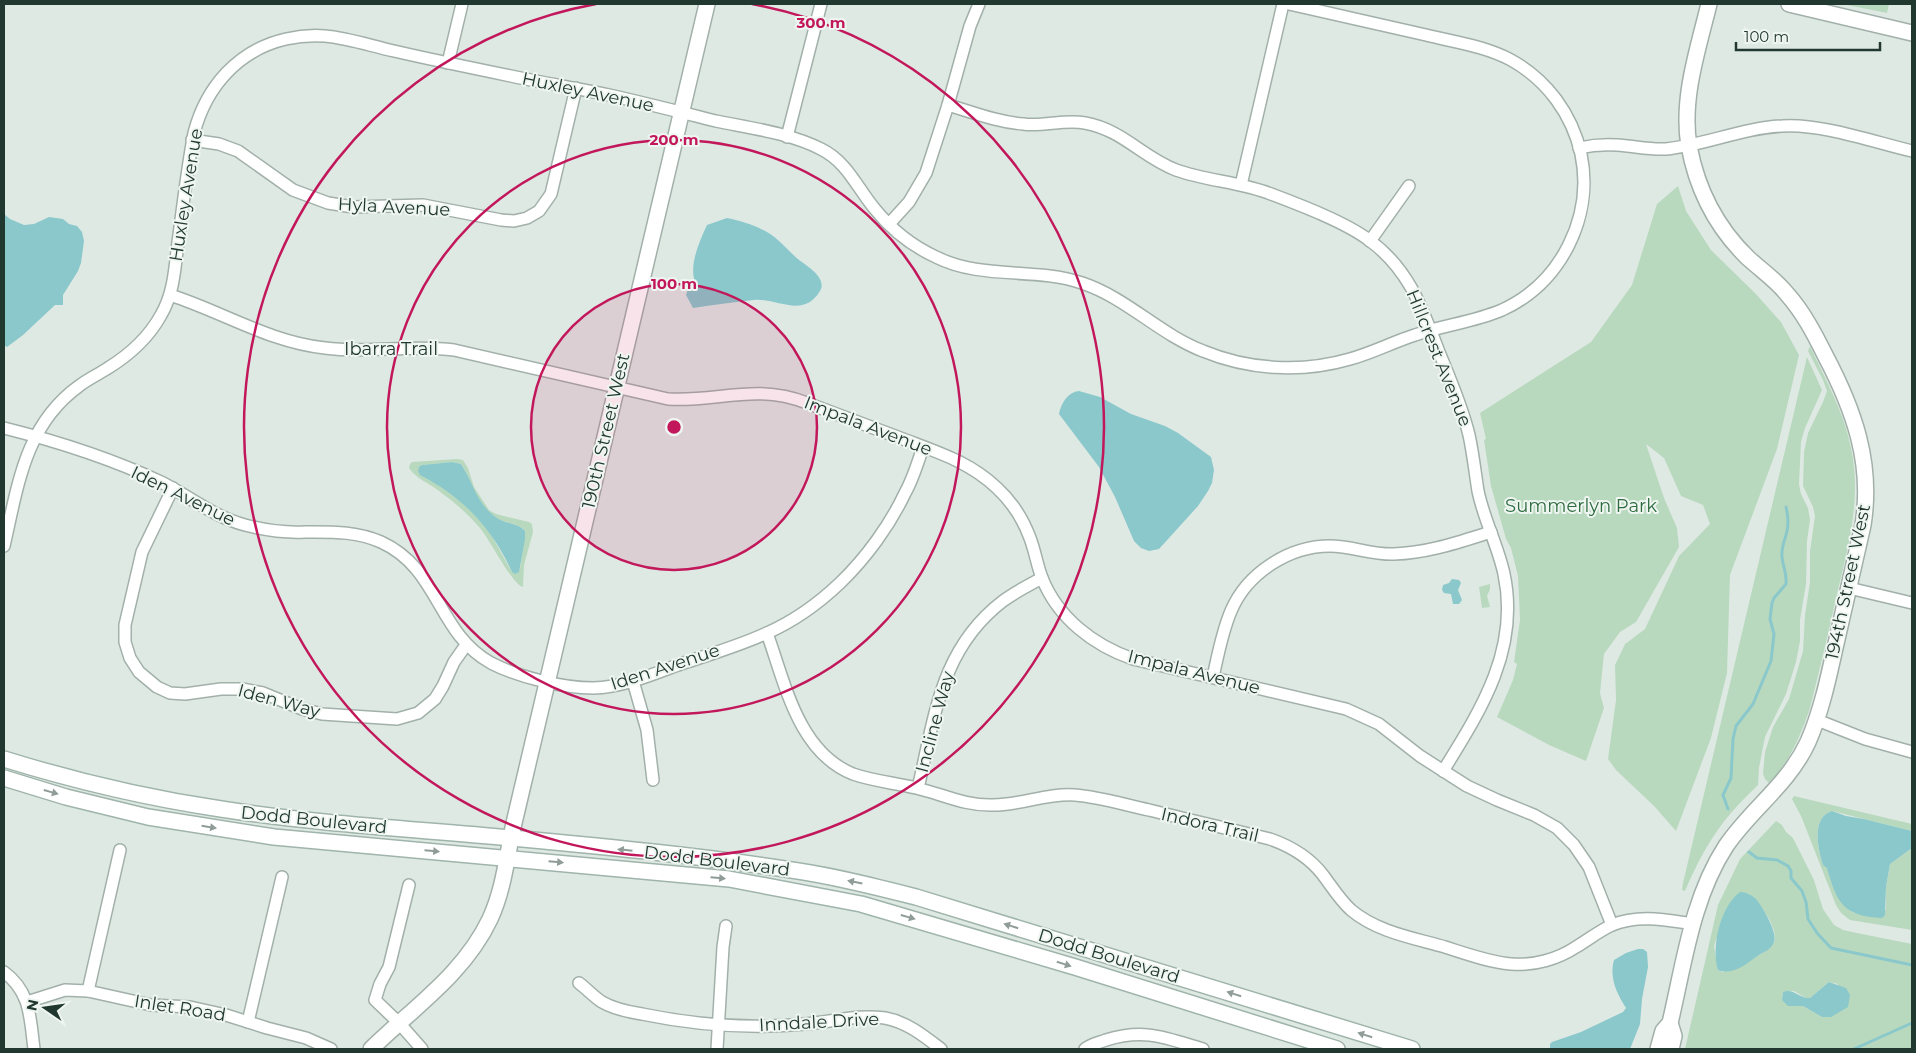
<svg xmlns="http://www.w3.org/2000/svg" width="1916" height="1053" viewBox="0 0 1916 1053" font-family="Montserrat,sans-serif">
	<rect width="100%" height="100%" fill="#dfe9e4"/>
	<g fill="#b9d9be" fill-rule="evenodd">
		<path d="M1842 4H1889L1887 13Z"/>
		<path d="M1678 186 1686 211 1711 250 1755 293 1781 322 1799 355 1777 449 1730 575 1727 673 1711 738 1676 831 1655 807 1616 770 1608 759 1616 700 1615 665 1625 644 1645 629 1679 556 1710 524 1703 505 1681 496 1664 458 1646 444 1664 498 1677 528 1679 547 1636 622 1620 632 1604 654 1600 693 1604 708 1586 761 1549 745 1497 717 1513 680 1517 664 1514 662 1520 620 1518 576 1511 548 1506 539 1491 486 1484 440 1486 439 1480 413 1591 342 1632 285 1657 204Z"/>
		<path d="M1810 346C1825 379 1844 412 1851 448 1862 499 1848 548 1836 598 1828 635 1819 672 1810 708 1801 735 1789 763 1769 783L1765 779 1763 774 1765 752 1773 727 1789 699 1803 651 1805 615 1810 582V551L1815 516 1813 507 1803 486 1804 452 1808 433 1823 402 1827 391 1823 380 1808 351Z"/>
		<path d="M1807 357 1822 390 1805 428 1801 442 1799 484 1801 494 1808 508 1810 520 1807 541 1806 584 1800 620V641L1796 662 1786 694 1765 737 1759 768 1758 785C1749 794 1739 803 1731 813 1711 836 1697 863 1685 891L1682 890 1683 883Z"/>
		<path d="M457 459 463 460 468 468 474 487 489 510 496 514 529 522 532 524 533 532 524 565 523 587C512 585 490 539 479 527 467 513 454 502 439 491 429 483 416 479 409 468L410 464 412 462ZM452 462 461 464C473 481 477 508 497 519 506 523 518 523 525 531L520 569 512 572 488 529 464 502 431 480 422 465Z"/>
		<path d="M1490 584V589L1487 596 1490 607 1482 608 1479 587Z"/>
		<path d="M1794 796 1912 824V831L1832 811C1811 817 1818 849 1823 865L1827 867 1852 912 1861 914 1886 910V887L1890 864 1912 848V930L1850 920 1841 913 1836 905 1801 816 1792 799Z"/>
		<path d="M1776 821 1782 825 1786 832 1793 838 1814 880 1823 909 1834 925 1843 930 1857 933 1912 944V1049H1685L1718 905 1740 859ZM1757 900C1763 910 1776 926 1775 939 1773 953 1735 966 1723 972L1718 970 1714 946 1727 908ZM1829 982 1838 984 1822 1017 1803 1006 1782 1000 1783 992 1794 991 1806 998H1810Z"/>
	</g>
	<g fill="#8ac8cb">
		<path d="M4 214 10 219 24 225 34 224 49 217 63 219 69 224 77 226 82 232 84 241 81 263 78 271 63 295V305H55L23 335 7 347 4 345Z"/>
		<path d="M727 218C746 222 765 228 779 241 787 248 793 256 802 262 810 268 827 279 820 291 803 319 777 298 754 300 733 302 713 305 693 308L686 295 688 289 695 282C689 265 699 242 707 225Z"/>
		<path d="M1079 391 1100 397 1131 414 1165 426 1178 433 1211 457 1214 470 1212 483 1208 491 1198 506 1159 549 1149 551 1141 548 1134 541 1115 497 1099 467 1059 414C1061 403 1068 392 1079 391Z"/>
		<path d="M452 462 461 464C473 482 476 502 494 516 503 524 517 522 525 531V539L519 572 515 574 512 572C492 528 463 497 420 475L418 471 419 467 422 465Z"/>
		<path d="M1452 579 1459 580 1461 583 1458 590 1462 600 1459 604H1453L1451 594 1444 593 1442 590 1443 585 1449 583Z"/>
		<path d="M1832 811 1846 816 1864 819 1912 831V848L1890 864 1886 887 1885 915 1882 918C1843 916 1837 903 1827 868L1823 865C1818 849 1811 817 1832 811Z"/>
		<path d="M1740 892C1746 892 1752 895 1757 900 1763 908 1778 933 1774 942 1771 949 1766 951 1759 955 1747 963 1734 976 1718 970 1711 947 1720 907 1740 892Z"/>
		<path d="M1638 949H1643L1647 952 1648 967 1642 999 1640 1024 1630 1049H1550V1044L1552 1042 1581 1032 1623 1012 1626 1008C1617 994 1609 978 1614 960L1626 953Z"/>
		<path d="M1829 982 1846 988 1850 995 1848 1007 1831 1017H1822L1803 1006H1788L1782 1000 1783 992C1794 988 1799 999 1810 998Z"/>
	</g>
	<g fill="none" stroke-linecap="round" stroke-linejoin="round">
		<g stroke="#8ac8cb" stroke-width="3">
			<path d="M1728 809 1723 795 1731 778 1733 739 1736 726 1753 704 1771 661 1774 634 1770 619 1772 603 1774 598 1786 584C1787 572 1783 568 1782 557 1781 549 1784 542 1786 535 1789 526 1788 515 1786 507"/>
			<path d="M1749 852 1757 858 1777 860 1788 866 1791 871V878L1802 891 1806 902 1808 919 1817 933 1831 948 1912 965"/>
			<path d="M1854 1049 1912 1023"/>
		</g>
		<defs>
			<g id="minor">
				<path d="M448 63 462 4"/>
				<path d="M948 105C972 112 997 122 1023 124 1043 127 1064 119 1085 123 1123 130 1142 157 1176 170 1207 181 1240 182 1271 194 1300 205 1345 222 1369 240 1409 269 1422 308 1439 352 1450 379 1462 406 1469 435 1473 453 1475 472 1478 491 1484 520 1498 546 1504 574 1520 649 1481 710 1443 771"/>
				<path d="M787 137 821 4"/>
				<path d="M192 140 219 144 238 151 293 190 328 203 353 207 423 205 501 220 514 221 527 218 539 211 551 194 576 88"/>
				<path d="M1579 148C1592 145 1604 144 1617 145 1634 146 1649 150 1666 149 1705 145 1742 128 1782 126 1820 123 1874 142 1912 151"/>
				<path d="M1241 185 1283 4"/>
				<path d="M889 224 909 202 926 173 948 105 970 26 979 4"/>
				<path d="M1370 241 1409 186"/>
				<path d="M170 295C223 312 269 342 325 348 368 354 411 344 454 350L668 399C719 402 755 383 807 403 839 415 871 427 903 439 937 452 970 462 997 488 1011 501 1023 519 1030 538 1035 551 1037 565 1042 578 1058 618 1093 645 1133 659L1346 709 1379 724 1420 756 1467 786 1497 800 1534 815 1557 828 1574 845 1589 867 1612 925"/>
				<path d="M4 428C56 441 112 459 161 482 189 496 214 517 245 525 264 530 285 533 305 532 332 532 356 531 381 542 440 569 436 632 491 663 518 677 563 688 593 688 623 687 651 675 678 665 708 655 739 646 767 633 794 621 819 603 840 583 866 558 890 525 905 493 913 479 918 462 923 447"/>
				<path d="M173 488 142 552 125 625V642L130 658 139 672 157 687 170 693 185 694 221 689H242L263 693 302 709 322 714 397 719 418 713 435 699 443 686 454 662 466 645"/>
				<path d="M4 546C18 485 25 425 79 386 88 379 99 374 108 368 129 355 149 337 161 315 174 293 175 267 178 242 183 206 187 169 194 133 206 87 238 50 286 39 299 36 312 35 325 36 348 38 371 46 394 51 433 60 472 68 511 76 543 83 576 88 609 95 645 103 680 112 716 121 750 128 790 133 821 149 847 162 856 186 874 208 890 228 912 246 936 257 982 280 1034 267 1082 283 1127 298 1159 334 1203 351 1249 370 1302 373 1350 359 1372 353 1393 342 1415 335 1444 325 1474 322 1502 310 1561 283 1594 217 1581 154 1572 114 1547 80 1511 60 1485 46 1454 42 1426 35 1380 25 1335 14 1289 4"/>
				<path d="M1849 588 1912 603"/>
				<path d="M767 633C785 683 798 752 853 774 873 781 895 783 916 788 942 794 965 806 993 805 1021 805 1047 793 1075 795 1100 797 1125 805 1149 810 1189 820 1230 829 1270 839 1290 846 1310 858 1323 875 1332 887 1340 900 1351 910 1377 932 1414 938 1445 947 1467 954 1489 962 1511 964 1534 966 1558 959 1576 947 1588 940 1599 931 1612 925 1639 914 1666 920 1694 924"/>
				<path d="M1213 677C1218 655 1222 632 1231 611 1247 573 1289 546 1330 546 1352 546 1372 555 1394 554 1428 553 1459 542 1491 532"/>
				<path d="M633 681 647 730 653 780"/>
				<path d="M1817 720 1865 739 1912 752"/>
				<path d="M918 788C935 717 940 649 1003 601 1015 592 1029 585 1042 578"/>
				<path d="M409 885 389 967 380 984 375 1000 399 1023 422 1049"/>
				<path d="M4 972C31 992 30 1018 34 1049"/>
				<path d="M579 983C587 989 594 997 602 1002 614 1009 629 1012 642 1014 695 1025 751 1029 805 1024 831 1022 859 1014 885 1018 907 1022 924 1036 941 1049"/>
				<path d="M88 991 120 850"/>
				<path d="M27 1002 65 990 88 991 151 1005 190 1007 226 1015 267 1028 306 1038 331 1049"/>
				<path d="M248 1022 282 877"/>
				<path d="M717 1049 723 947 726 926"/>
				<path d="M1085 1049C1091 1044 1098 1043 1106 1040 1145 1028 1166 1038 1203 1049"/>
			</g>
			<g id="tertiary">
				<path d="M1789 4 1912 33"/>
				<path d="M1670 1023 1674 1036 1671 1049"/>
				<path d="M371 1049C413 1008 464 974 490 919 504 889 507 855 514 823L707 4"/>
				<path d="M1658 1049 1663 1031 1670 1023C1684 964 1692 898 1726 846 1751 809 1788 785 1808 742 1821 712 1828 680 1835 648 1844 607 1854 566 1863 525 1873 463 1854 410 1825 355 1814 333 1803 312 1787 294 1776 280 1761 270 1748 258 1717 228 1697 189 1689 146 1681 99 1698 49 1709 4"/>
			</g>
			<g id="secondary">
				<path d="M4 759C75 781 147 798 221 809 317 824 415 829 512 838 608 847 704 856 798 871 838 877 877 887 916 897L1412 1049"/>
				<path d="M4 778 66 797 148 817 274 837 729 879 861 904 1075 967 1337 1049"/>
			</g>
		</defs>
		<use href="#minor" stroke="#a2b0aa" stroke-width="14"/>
		<use href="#tertiary" stroke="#a2b0aa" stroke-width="18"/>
		<use href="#secondary" stroke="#9fb4aa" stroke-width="18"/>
		<use href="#minor" stroke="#fff" stroke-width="11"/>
		<use href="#tertiary" stroke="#fff" stroke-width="15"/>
		<use href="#secondary" stroke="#fff" stroke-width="15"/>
	</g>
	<defs><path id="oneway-solid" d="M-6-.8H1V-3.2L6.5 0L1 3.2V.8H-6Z" transform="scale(1.25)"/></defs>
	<g fill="#909c98">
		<use href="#oneway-solid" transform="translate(51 792) rotate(16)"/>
		<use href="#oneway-solid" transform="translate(209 827) rotate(9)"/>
		<use href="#oneway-solid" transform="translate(625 850) rotate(-174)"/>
		<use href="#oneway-solid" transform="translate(432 851) rotate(5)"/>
		<use href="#oneway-solid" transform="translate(556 862) rotate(5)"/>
		<use href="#oneway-solid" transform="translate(718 878) rotate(5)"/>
		<use href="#oneway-solid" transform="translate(855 882) rotate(-169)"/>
		<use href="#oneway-solid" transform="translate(908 917) rotate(16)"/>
		<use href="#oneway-solid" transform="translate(1011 926) rotate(-163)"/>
		<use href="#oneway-solid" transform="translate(1064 964) rotate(17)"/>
		<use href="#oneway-solid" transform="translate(1234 994) rotate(-162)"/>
		<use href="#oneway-solid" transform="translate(1365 1035) rotate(-163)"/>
	</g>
	<circle cx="674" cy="427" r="143" fill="#c2185b" fill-opacity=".12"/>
	<g fill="none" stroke="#c2185b" stroke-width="2.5">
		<circle cx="674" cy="427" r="143"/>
		<circle cx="674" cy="427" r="287"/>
		<path d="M752 4A430 430 0 1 1 596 4"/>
	</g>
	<g text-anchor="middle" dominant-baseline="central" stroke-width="4" stroke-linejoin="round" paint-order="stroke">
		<g font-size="18" fill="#213830" stroke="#eff6f2">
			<text transform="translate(588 92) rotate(12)">Huxley Avenue</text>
			<text transform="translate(186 195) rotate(-81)">Huxley Avenue</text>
			<text transform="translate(394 207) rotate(3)">Hyla Avenue</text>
			<text x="391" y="349">Ibarra Trail</text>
			<text transform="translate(1439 358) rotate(68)">Hillcrest Avenue</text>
			<text transform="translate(868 426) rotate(21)">Impala Avenue</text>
			<text transform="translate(606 431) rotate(-77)">190th Street West</text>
			<text transform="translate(183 496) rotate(26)">Iden Avenue</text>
			<text transform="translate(1848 582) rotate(-78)">194th Street West</text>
			<text transform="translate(665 667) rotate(-18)">Iden Avenue</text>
			<text transform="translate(1194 672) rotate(14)">Impala Avenue</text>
			<text transform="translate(279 701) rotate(15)">Iden Way</text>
			<text transform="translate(935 722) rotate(-75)">Incline Way</text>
			<text transform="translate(314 820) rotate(6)">Dodd Boulevard</text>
			<text transform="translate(1210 825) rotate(13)">Indora Trail</text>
			<text transform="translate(717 861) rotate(7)">Dodd Boulevard</text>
			<text transform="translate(1109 956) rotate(17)">Dodd Boulevard</text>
			<text transform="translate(180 1008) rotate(9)">Inlet Road</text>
			<text transform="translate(819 1022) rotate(-3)">Inndale Drive</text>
		</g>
		<g font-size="18" fill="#2e6c40" stroke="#eff6f2">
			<text x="1581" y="506">Summerlyn Park</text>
		</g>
	</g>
	<circle cx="674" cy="427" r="8" fill="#c2185b" stroke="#eff6f2" stroke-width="2.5"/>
	<g font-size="15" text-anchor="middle" font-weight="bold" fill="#c2185b" stroke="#eff6f2" stroke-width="4" stroke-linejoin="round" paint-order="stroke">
		<text x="821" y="28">300 m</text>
		<text x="674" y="145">200 m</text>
		<text x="674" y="289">100 m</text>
	</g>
	<rect width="1916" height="1053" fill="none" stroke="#213830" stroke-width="10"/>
	<g transform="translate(45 1008) rotate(283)" stroke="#eff6f2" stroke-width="4" paint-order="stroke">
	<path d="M0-4L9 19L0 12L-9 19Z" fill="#213830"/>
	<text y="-8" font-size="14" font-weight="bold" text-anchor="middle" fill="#213830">N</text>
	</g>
	<path d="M1736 42v8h144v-8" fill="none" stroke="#213830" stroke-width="2.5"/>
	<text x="1744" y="42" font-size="15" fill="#213830" stroke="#eff6f2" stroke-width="4" paint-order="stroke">100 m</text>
</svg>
